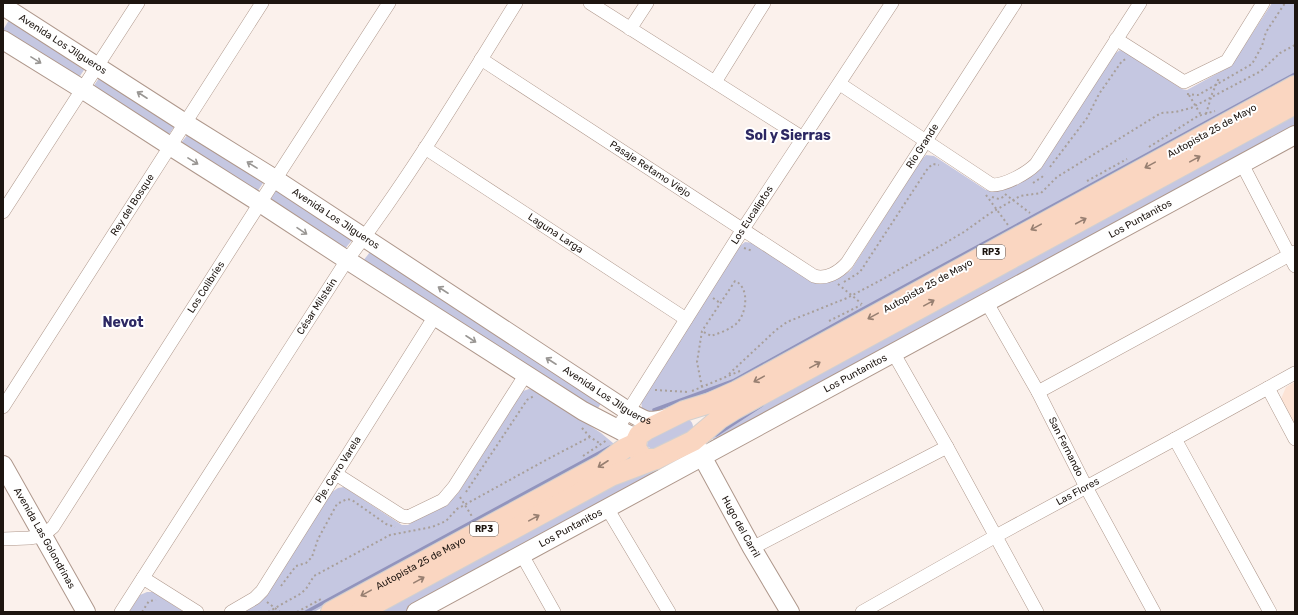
<svg xmlns="http://www.w3.org/2000/svg" width="1298" height="615" viewBox="0 0 1298 615" font-family="Rubik,sans-serif">
	<rect width="100%" height="100%" fill="#fbf1ec"/>
	<path fill="#fce3d5" d="M1295 382V424L1281 399 1286 387Z"/>
	<g fill="#c5c7e1">
		<path d="M1272 3H1295V79L728 388 651 414 642 409 641 400 739 247 745 242 753 243 810 281C812 282 814 283 816 283 825 285 845 275 851 270L921 160 926 155 934 156 986 190 996 191 1039 169 1114 54 1120 50 1127 53 1182 89 1187 90 1231 66Z"/>
		<path d="M9 20 84 70 78 79 3 30Z"/>
		<path d="M99 78 174 127 168 136 93 87Z"/>
		<path d="M1295 111V129L717 441 714 440 712 437 718 428Z"/>
		<path d="M188 134 263 183 257 192 181 143Z"/>
		<path d="M276 190 352 240 345 249 270 200Z"/>
		<path d="M370 252 602 402 596 411 363 261Z"/>
		<path d="M529 389 536 390 601 433 613 443V448L314 612H244L332 492 338 488 344 487 402 525H408L453 497 458 493 523 391Z"/>
		<path d="M688 419C693 422 694 426 692 432L653 450 647 446 648 439Z"/>
		<path d="M685 456 408 612H374L597 489Z"/>
		<path d="M147 592H153L184 612H129L140 595Z"/>
	</g>
	<g fill="none" stroke-linecap="round" stroke-linejoin="round">
		<g stroke="#9294bd" stroke-width="3.5">
			<path d="M654 410 733 381 861 310 1295 74"/>
			<path d="M716 435 762 405"/>
			<path d="M306 612 610 447"/>
		</g>
		<defs>
			<g id="street">
				<path d="M590 3 803 138"/>
				<path d="M630 29 647 3"/>
				<path d="M1116 39 1184 82 1227 61 1263 3"/>
				<path id="s1" d="M481 59 814 276C826 280 839 272 847 263L1015 3"/>
				<path d="M715 82 764 3"/>
				<path d="M840 84 992 185C1006 185 1027 173 1036 164L1140 3"/>
				<path id="s2" d="M425 148 686 319"/>
				<path d="M1242 164 1295 266"/>
				<path d="M3 212 138 3"/>
				<path id="s3" d="M987 303 1038 392 1086 487 1154 612"/>
				<path d="M894 354 947 447 1037 612"/>
				<path d="M1268 388 1295 439"/>
				<path d="M1038 392 1295 252"/>
				<path id="s4" d="M3 407 262 3"/>
				<path id="s5" d="M617 429 743 229 892 3"/>
				<path d="M1175 439 1270 612"/>
				<path d="M336 474 402 516 408 517 443 500 454 487 526 374"/>
				<path d="M607 508 669 612"/>
				<path id="s6" d="M3 539 29 538 42 536 53 527 260 203 389 3"/>
				<path d="M752 548 947 447"/>
				<path d="M522 555 554 612"/>
				<path d="M143 578 197 612"/>
				<path id="s7" d="M121 612 347 260C409 179 462 90 516 3"/>
				<path id="s8" d="M231 612 255 598 262 591 435 316"/>
				<path id="s9" d="M862 612 996 536 1175 439 1295 373"/>
			</g>
			<g id="secondary">
				<path id="s10" d="M3 6 185 123 275 179 628 411C647 422 646 423 668 418"/>
				<path d="M3 40 82 89 170 146 260 203 347 260 583 411 637 439"/>
				<path id="s11" d="M697 447 752 548 790 612"/>
				<path id="s12" d="M3 465 86 612"/>
				<path id="s13" d="M416 612 1295 135"/>
			</g>
			<g id="primary">
				<path d="M1295 86 737 391 710 403 684 411 646 430 639 435 637 439 636 448 642 457 646 459H656L693 441 719 419 735 409 1295 104"/>
				<path id="s14" d="M331 612 602 465 625 448 636 443"/>
				<path d="M360 612 611 476 656 459"/>
			</g>
		</defs>
		<use href="#street" stroke="#ae978b" stroke-width="14"/>
		<use href="#secondary" stroke="#ae978b" stroke-width="20"/>
		<use href="#primary" stroke="#d2d0cf" stroke-width="22"/>
		<g stroke="#a89f9a" stroke-width="2" stroke-dasharray="2 3" stroke-linecap="butt">
			<path d="M1187 94 1198 95 1252 64 1262 46 1266 32 1285 3"/>
			<path d="M1189 95 1201 115"/>
			<path d="M1206 114 1212 94 1219 78"/>
			<path d="M1149 147 1198 116 1215 111"/>
			<path d="M1050 167 1087 118 1099 94 1122 61 1126 59"/>
			<path d="M1087 181 1127 159"/>
			<path d="M1033 183 1042 177 1045 174"/>
			<path d="M1005 194 1030 213"/>
			<path d="M986 195 1008 225"/>
			<path d="M992 197 999 199 1005 196"/>
			<path d="M744 248 753 251"/>
			<path d="M844 282 860 272 928 168 933 164 939 165"/>
			<path d="M838 284 862 304"/>
			<path d="M713 298 720 303"/>
			<path d="M829 321 861 305"/>
			<path d="M729 374 776 330 787 322 847 298 883 279 964 232 989 214 1013 200 1020 196 1041 193 1057 177 1161 113 1175 112 1191 108 1261 71 1280 53 1295 45"/>
			<path d="M702 387 697 362 702 331 735 281C750 287 747 314 736 324 729 330 719 333 711 336L702 331"/>
			<path d="M655 390 689 392"/>
			<path d="M692 391 740 371"/>
			<path d="M582 428 590 437"/>
			<path d="M583 456 607 440"/>
			<path d="M466 492 527 400 534 396"/>
			<path d="M460 497 473 518"/>
			<path d="M281 586 296 566 306 563 312 557 318 539 337 504 347 499 352 500 386 524 395 527"/>
			<path d="M267 602 280 612"/>
			<path d="M142 612 149 601 156 600"/>
			<path d="M268 612 300 594 306 589 314 576 390 535 432 527 446 521 457 509 546 460 590 437 601 444"/>
			<path d="M297 612 323 598"/>
		</g>
		<use href="#street" stroke="#fff" stroke-width="13"/>
		<use href="#secondary" stroke="#fff" stroke-width="18"/>
		<use href="#primary" stroke="#fad6c1" stroke-width="20"/>
	</g>
	<defs><path id="oneway-shaft" d="M-6 0H5M1.5-3L5.5 0L1.5 3" fill="none" stroke-width="1.6" stroke-linecap="round" stroke-linejoin="round"/></defs>
	<g stroke="#999693">
		<use href="#oneway-shaft" transform="translate(36 60) rotate(32)"/>
		<use href="#oneway-shaft" transform="translate(142 95) rotate(-147)"/>
		<use href="#oneway-shaft" transform="translate(193 161) rotate(32)"/>
		<use href="#oneway-shaft" transform="translate(252 165) rotate(-148)"/>
		<use href="#oneway-shaft" transform="translate(302 231) rotate(34)"/>
		<use href="#oneway-shaft" transform="translate(443 290) rotate(-147)"/>
		<use href="#oneway-shaft" transform="translate(471 339) rotate(33)"/>
		<use href="#oneway-shaft" transform="translate(551 361) rotate(-147)"/>
	</g>
	<g stroke="#977f71">
		<use href="#oneway-shaft" transform="translate(1195 159) rotate(-29)"/>
		<use href="#oneway-shaft" transform="translate(1150 165) rotate(151)"/>
		<use href="#oneway-shaft" transform="translate(1081 221) rotate(-28)"/>
		<use href="#oneway-shaft" transform="translate(1036 227) rotate(151)"/>
		<use href="#oneway-shaft" transform="translate(929 303) rotate(-29)"/>
		<use href="#oneway-shaft" transform="translate(873 316) rotate(151)"/>
		<use href="#oneway-shaft" transform="translate(815 365) rotate(-29)"/>
		<use href="#oneway-shaft" transform="translate(759 379) rotate(151)"/>
		<use href="#oneway-shaft" transform="translate(603 464) rotate(147)"/>
		<use href="#oneway-shaft" transform="translate(534 518) rotate(-29)"/>
		<use href="#oneway-shaft" transform="translate(419 580) rotate(-29)"/>
		<use href="#oneway-shaft" transform="translate(366 593) rotate(151)"/>
	</g>
	<g text-anchor="middle" dominant-baseline="central" stroke-width="4" stroke-linejoin="round" paint-order="stroke">
		<g fill="#fff" stroke="#615b58" stroke-width="1">
			<rect x="977" y="245" width="28" height="14" rx="3"/>
			<rect x="470" y="522" width="28" height="14" rx="3"/>
		</g>
		<g font-size="9" font-weight="bold" fill="#1d1510">
			<text x="991" y="252">RP3</text>
			<text x="484" y="529">RP3</text>
		</g>
		<g font-size="10" fill="#1d1510" stroke="#fff">
			<text stroke="none"><textPath href="#s10" startOffset="71">Avenida Los Jilgueros</textPath></text>
			<text transform="translate(1212 131) rotate(-29)">Autopista 25 de Mayo</text>
			<text stroke="none"><textPath href="#s1" startOffset="574">Río Grande</textPath></text>
			<text stroke="none"><textPath href="#s1" startOffset="202">Pasaje Retamo Viejo</textPath></text>
			<text stroke="none"><textPath href="#s4" startOffset="240">Rey del Bosque</textPath></text>
			<text stroke="none"><textPath href="#s5" startOffset="253">Los Eucaliptos</textPath></text>
			<text stroke="none"><textPath href="#s10" startOffset="395">Avenida Los Jilgueros</textPath></text>
			<text stroke="none"><textPath href="#s13" startOffset="824">Los Puntanitos</textPath></text>
			<text stroke="none"><textPath href="#s2" startOffset="156">Laguna Larga</textPath></text>
			<text transform="translate(928 286) rotate(-29)">Autopista 25 de Mayo</text>
			<text stroke="none"><textPath href="#s6" startOffset="338">Los Colibríes</textPath></text>
			<text stroke="none"><textPath href="#s7" startOffset="363">César Milstein</textPath></text>
			<text stroke="none"><textPath href="#s13" startOffset="500">Los Puntanitos</textPath></text>
			<text stroke="none"><textPath href="#s10" startOffset="719">Avenida Los Jilgueros</textPath></text>
			<text stroke="none"><textPath href="#s3" startOffset="164">San Fernando</textPath></text>
			<text stroke="none"><textPath href="#s8" startOffset="181">Pje. Cerro Varela</textPath></text>
			<text stroke="none"><textPath href="#s9" startOffset="247">Las Flores</textPath></text>
			<text stroke="none"><textPath href="#s11" startOffset="91">Hugo del Carril</textPath></text>
			<text stroke="none"><textPath href="#s13" startOffset="176">Los Puntanitos</textPath></text>
			<text stroke="none"><textPath href="#s12" startOffset="84">Avenida Las Golondrinas</textPath></text>
			<text stroke="none"><textPath href="#s14" startOffset="102">Autopista 25 de Mayo</textPath></text>
		</g>
		<g font-size="14" font-weight="bold" fill="#2c2863" stroke="#fff">
			<text x="788" y="135">Sol y Sierras</text>
			<text x="123" y="322">Nevot</text>
		</g>
	</g>
	<rect width="1298" height="615" fill="none" stroke="#1d1510" stroke-width="8"/>
</svg>
